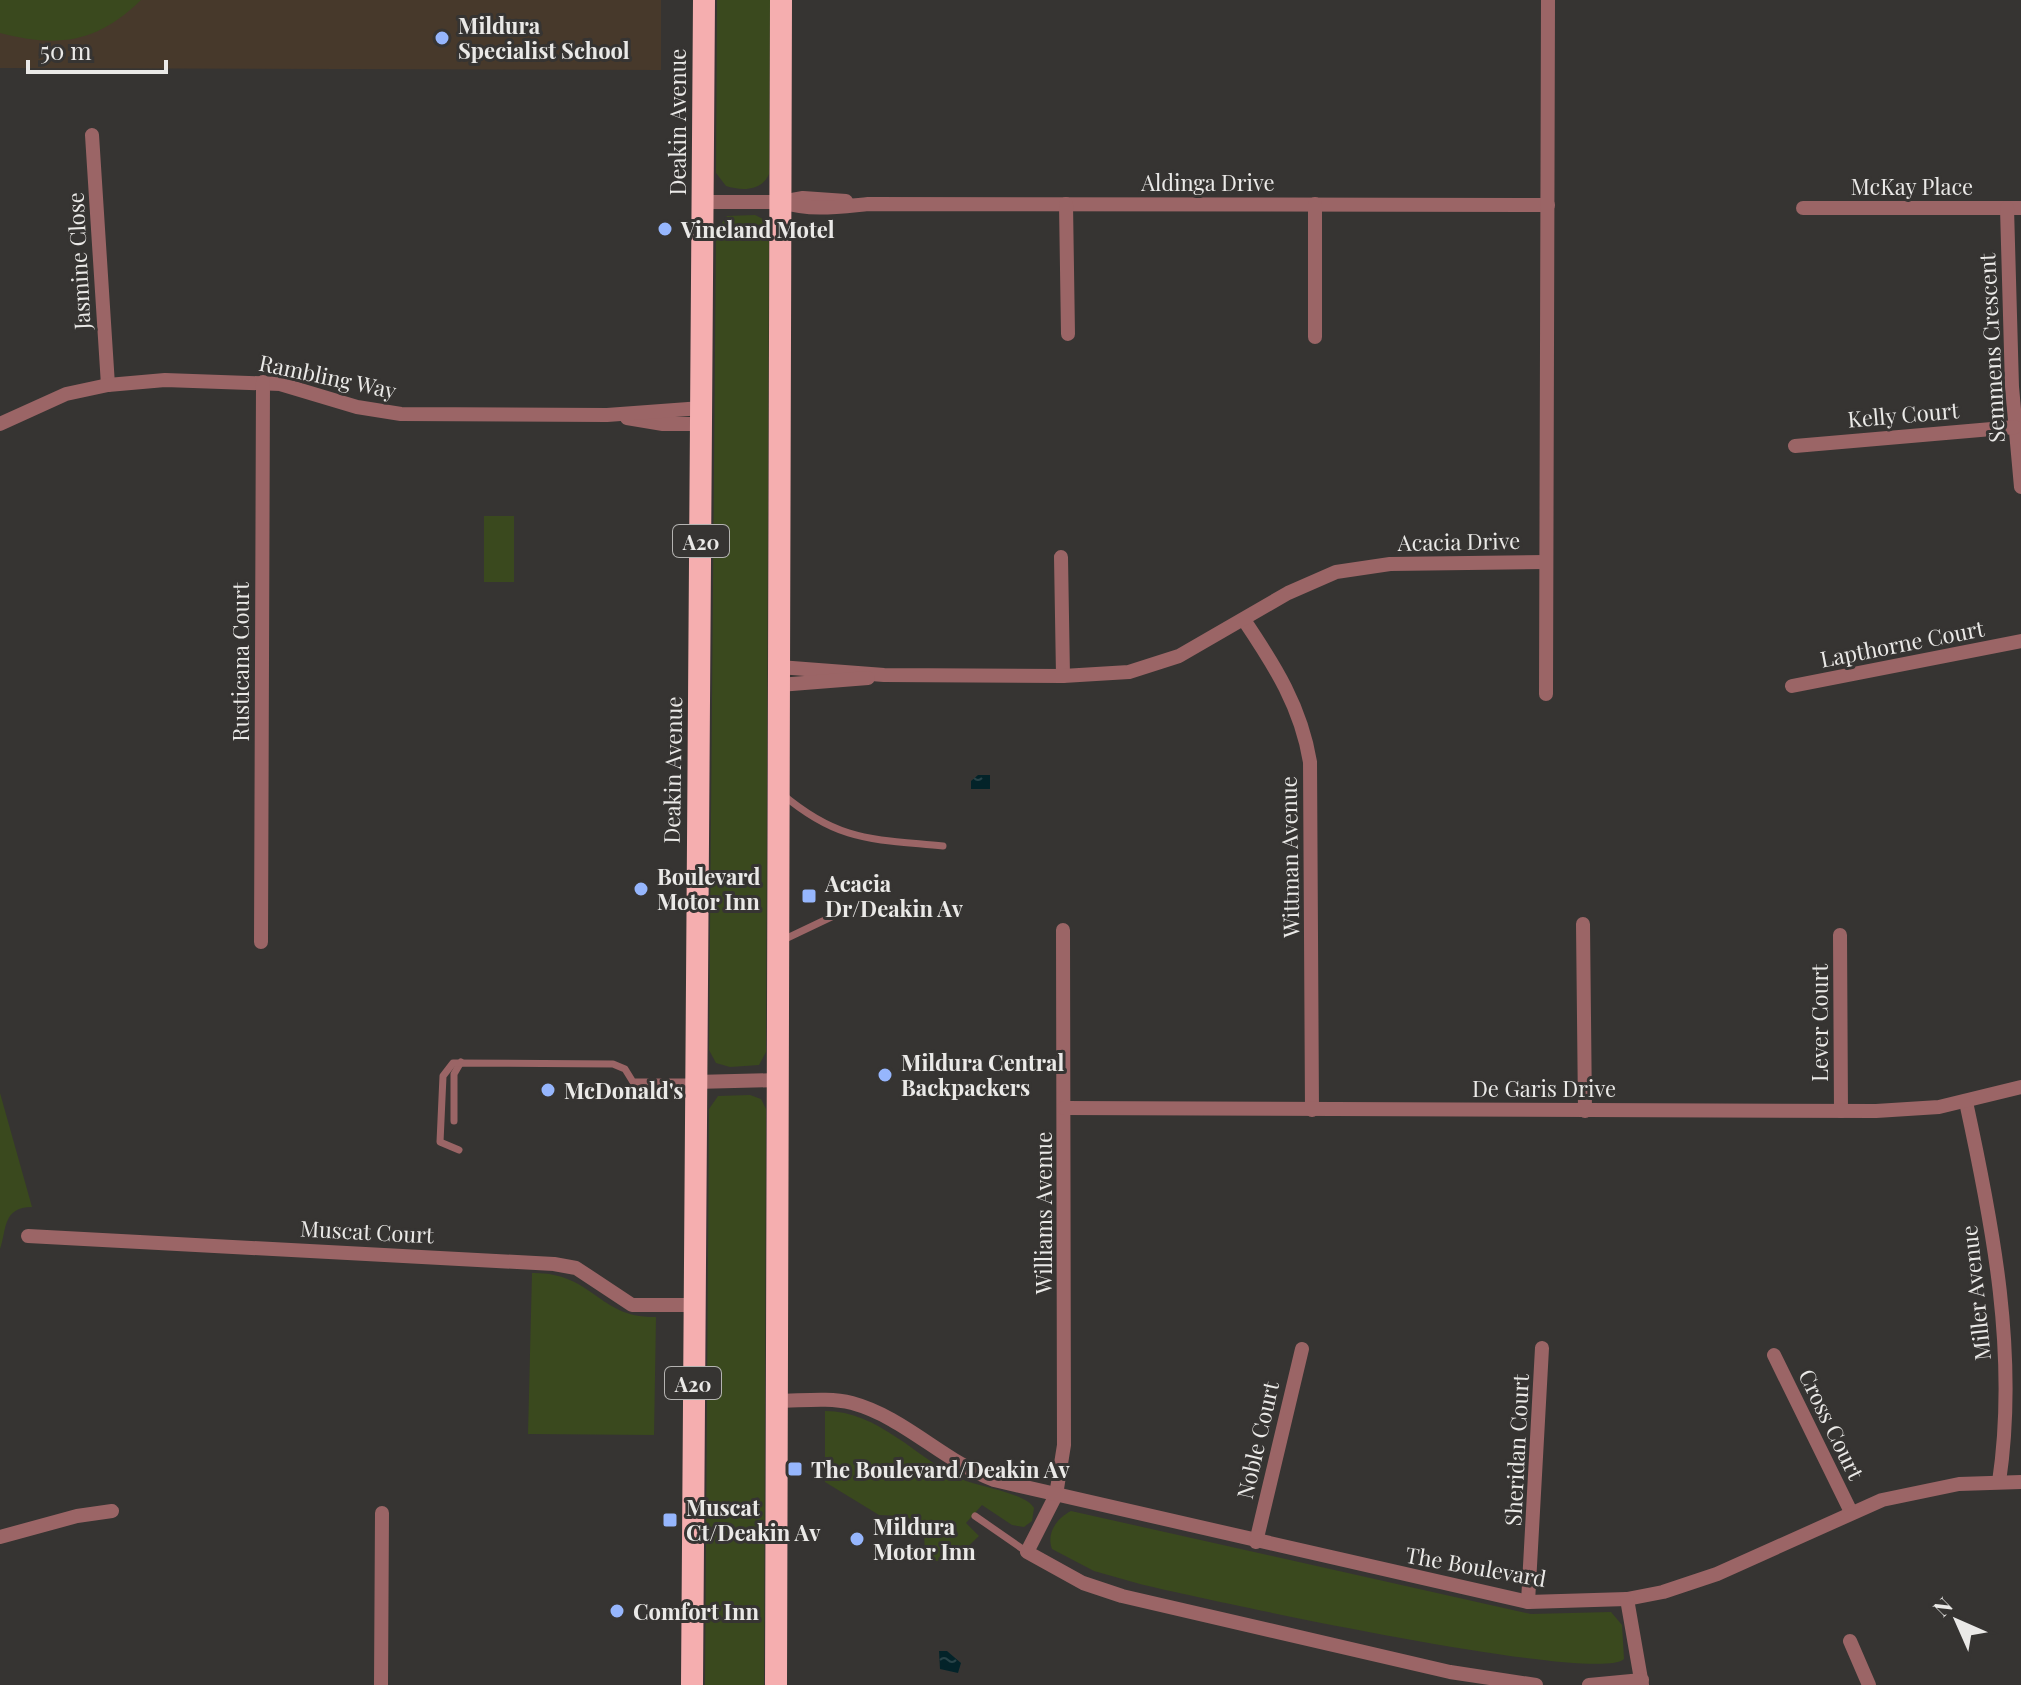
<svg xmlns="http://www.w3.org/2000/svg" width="2021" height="1685" viewBox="0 0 2021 1685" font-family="'Playfair Display',serif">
	<defs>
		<pattern id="water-ripples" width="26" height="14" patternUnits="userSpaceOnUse" patternTransform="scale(2)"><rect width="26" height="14" fill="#032329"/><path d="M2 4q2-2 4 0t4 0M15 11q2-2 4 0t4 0" fill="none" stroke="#284348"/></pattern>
	</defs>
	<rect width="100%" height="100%" fill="#363432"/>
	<path fill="#47392b" d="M0 0H661V70L0 68Z"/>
	<g fill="#3a491e">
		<path d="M0 0H141C97 43 58 48 0 33Z"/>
		<path d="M717 0H770L769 174C762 191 742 191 726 186L716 173Z"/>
		<path d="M755 215 763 219 769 230 766 1052 759 1065 730 1067 716 1063 709 1050 716 231 727 216Z"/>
		<rect x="484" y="516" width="30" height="66"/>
		<path d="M0 1093 32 1207C2 1207 7 1230 0 1249Z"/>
		<path d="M750 1095 761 1099 766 1109 764 1685H705L709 1109 718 1096Z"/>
		<path d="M532 1273C594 1272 597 1318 656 1317L654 1435 528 1434Z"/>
		<path d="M825 1411C879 1411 916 1458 961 1479 979 1487 1026 1493 1034 1508L1032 1521 1024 1527 1012 1525 982 1505 966 1523 979 1536 959 1555 954 1551 945 1560 925 1562 924 1529 906 1516 879 1515 825 1482Z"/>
		<path d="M1071 1511 1531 1614 1611 1612 1622 1625 1624 1659C1597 1685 1202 1599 1140 1584L1094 1571 1052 1549C1046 1533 1057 1518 1071 1511Z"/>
	</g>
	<g fill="url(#water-ripples)">
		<path d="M978 775H990V789H971V781Z"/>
		<path d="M939 1651H947L961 1663 958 1673 940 1669Z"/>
	</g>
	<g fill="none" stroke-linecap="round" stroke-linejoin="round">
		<g stroke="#9b6566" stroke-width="7">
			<path d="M782 794C839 842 872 839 943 846"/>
			<path d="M783 940 846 910"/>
			<path d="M454 1121V1074L461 1062"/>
			<path d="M459 1150 440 1142 443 1076 453 1063 613 1064 625 1069 633 1082H694"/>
			<path d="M975 1516 1027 1552"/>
		</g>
		<g stroke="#9b6566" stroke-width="14">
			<path d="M92 135 108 385"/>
			<path d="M703 202H781L803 198 846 201"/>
			<path d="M781 202C811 211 837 207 868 204L1548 205"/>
			<path d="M1066 204 1068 334"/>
			<path d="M1315 204V337"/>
			<path d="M1803 208H2021"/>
			<path d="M2007 208 2012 387 2021 487"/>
			<path d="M627 418 663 424H702"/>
			<path d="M0 424 66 394 108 385 165 380 280 384 357 407 401 414 607 415 702 408"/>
			<path d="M1795 446 2015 427"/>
			<path d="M1061 557 1063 676"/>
			<path d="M1244 620C1275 666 1301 707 1310 762L1312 1110"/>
			<path d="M779 667 884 675 1063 676 1129 672 1179 656 1288 593 1336 572 1390 564 1546 562"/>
			<path d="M779 685 868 678"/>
			<path d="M1792 686 2021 641"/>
			<path d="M1546 694 1548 0"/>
			<path d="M1583 924 1585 1111"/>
			<path d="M1063 930 1064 1445 1056 1495 1027 1552 1083 1583 1122 1596 1450 1672 1536 1685"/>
			<path d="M1840 935 1841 1111"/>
			<path d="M261 942 263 382"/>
			<path d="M695 1082 778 1080"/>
			<path d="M1966 1102C1993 1226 2018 1355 1999 1482"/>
			<path d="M1064 1108 1876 1111 1939 1107 2021 1087"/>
			<path d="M28 1236 554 1264 576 1268 632 1305H693"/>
			<path d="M1774 1355 1851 1512"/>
			<path d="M777 1401C801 1401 828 1397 852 1403 904 1417 943 1461 994 1480L1528 1602 1627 1599 1663 1592 1717 1574 1882 1500 1959 1484 2021 1482"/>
			<path d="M0 1537 77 1516 112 1511"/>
			<path d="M1256 1542 1302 1349"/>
			<path d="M1627 1599 1642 1685"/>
			<path d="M1528 1602 1542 1348"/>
			<path d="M1850 1641 1869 1685"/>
			<path d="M381 1685 382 1513"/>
			<path d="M1589 1685 1642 1680"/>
		</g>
		<g stroke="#f5aeaf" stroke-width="22">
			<path d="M692 1685 704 0"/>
			<path d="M776 1685 781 0"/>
		</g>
	</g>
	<g fill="#96b6fd" stroke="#363432" stroke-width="3">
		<circle cx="442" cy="38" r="8"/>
		<circle cx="665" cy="229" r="8"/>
		<circle cx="641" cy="889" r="8"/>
		<rect x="801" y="888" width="16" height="16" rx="4"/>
		<circle cx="885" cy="1075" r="8"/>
		<circle cx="548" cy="1090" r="8"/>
		<rect x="787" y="1461" width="16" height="16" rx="4"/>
		<rect x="662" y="1512" width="16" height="16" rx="4"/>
		<circle cx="857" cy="1539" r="8"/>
		<circle cx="617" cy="1611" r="8"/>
	</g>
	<g text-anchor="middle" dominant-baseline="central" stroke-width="6" stroke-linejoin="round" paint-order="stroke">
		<g fill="#363432" stroke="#b4b3b1" stroke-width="2">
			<rect x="673" y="525" width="56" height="32" rx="6"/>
			<rect x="665" y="1367" width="56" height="32" rx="6"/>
		</g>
		<g font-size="20" font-weight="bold" fill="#eae9e7">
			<text x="701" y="541">A20</text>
			<text x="693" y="1383">A20</text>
		</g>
		<g font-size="22" font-weight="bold" fill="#eae9e7" stroke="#363432" text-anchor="start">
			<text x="458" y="25">Mildura<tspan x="458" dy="25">Specialist School</tspan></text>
			<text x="681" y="229">Vineland Motel</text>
			<text x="657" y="876">Boulevard<tspan x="657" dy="25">Motor Inn</tspan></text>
			<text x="825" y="883">Acacia<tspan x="825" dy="25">Dr/Deakin Av</tspan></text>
			<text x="901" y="1062">Mildura Central<tspan x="901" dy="25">Backpackers</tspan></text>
			<text x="564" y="1090">McDonald's</text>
			<text x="811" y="1469">The Boulevard/Deakin Av</text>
			<text x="686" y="1507">Muscat<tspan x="686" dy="25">Ct/Deakin Av</tspan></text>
			<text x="873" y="1526">Mildura<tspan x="873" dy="25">Motor Inn</tspan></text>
			<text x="633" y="1611">Comfort Inn</text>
		</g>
		<g font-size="22" fill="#eae9e7" stroke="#363432">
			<text transform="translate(677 122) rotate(-90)">Deakin Avenue</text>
			<text x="1208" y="182">Aldinga Drive</text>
			<text x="1912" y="186">McKay Place</text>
			<text transform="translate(78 261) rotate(-93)">Jasmine Close</text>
			<text transform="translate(1991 348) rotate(-93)">Semmens Crescent</text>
			<text transform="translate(328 376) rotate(12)">Rambling Way</text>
			<text transform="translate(1903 414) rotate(-5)">Kelly Court</text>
			<text transform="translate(1459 541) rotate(-1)">Acacia Drive</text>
			<text transform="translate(1902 643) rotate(-11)">Lapthorne Court</text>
			<text transform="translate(240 662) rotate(-90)">Rusticana Court</text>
			<text transform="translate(672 770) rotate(-89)">Deakin Avenue</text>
			<text transform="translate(1289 857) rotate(-91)">Wittman Avenue</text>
			<text transform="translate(1819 1023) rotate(-90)">Lever Court</text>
			<text x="1544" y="1088">De Garis Drive</text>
			<text transform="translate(1043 1213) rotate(-90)">Williams Avenue</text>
			<text transform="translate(367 1231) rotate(3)">Muscat Court</text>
			<text transform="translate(1975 1293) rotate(-96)">Miller Avenue</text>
			<text transform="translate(1832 1424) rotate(64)">Cross Court</text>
			<text transform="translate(1257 1440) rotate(-77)">Noble Court</text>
			<text transform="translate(1516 1450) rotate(-87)">Sheridan Court</text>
			<text transform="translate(1476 1566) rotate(10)">The Boulevard</text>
		</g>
	</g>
	<g transform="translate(1957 1621) rotate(315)" stroke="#363432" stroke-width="6" paint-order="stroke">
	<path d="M0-6L14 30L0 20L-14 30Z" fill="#eae9e7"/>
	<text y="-12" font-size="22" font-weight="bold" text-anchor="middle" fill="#eae9e7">N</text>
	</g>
	<path d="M28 60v12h138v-12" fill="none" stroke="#eae9e7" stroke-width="4"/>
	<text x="40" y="60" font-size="24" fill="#eae9e7" stroke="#363432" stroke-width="6" paint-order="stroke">50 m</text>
</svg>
